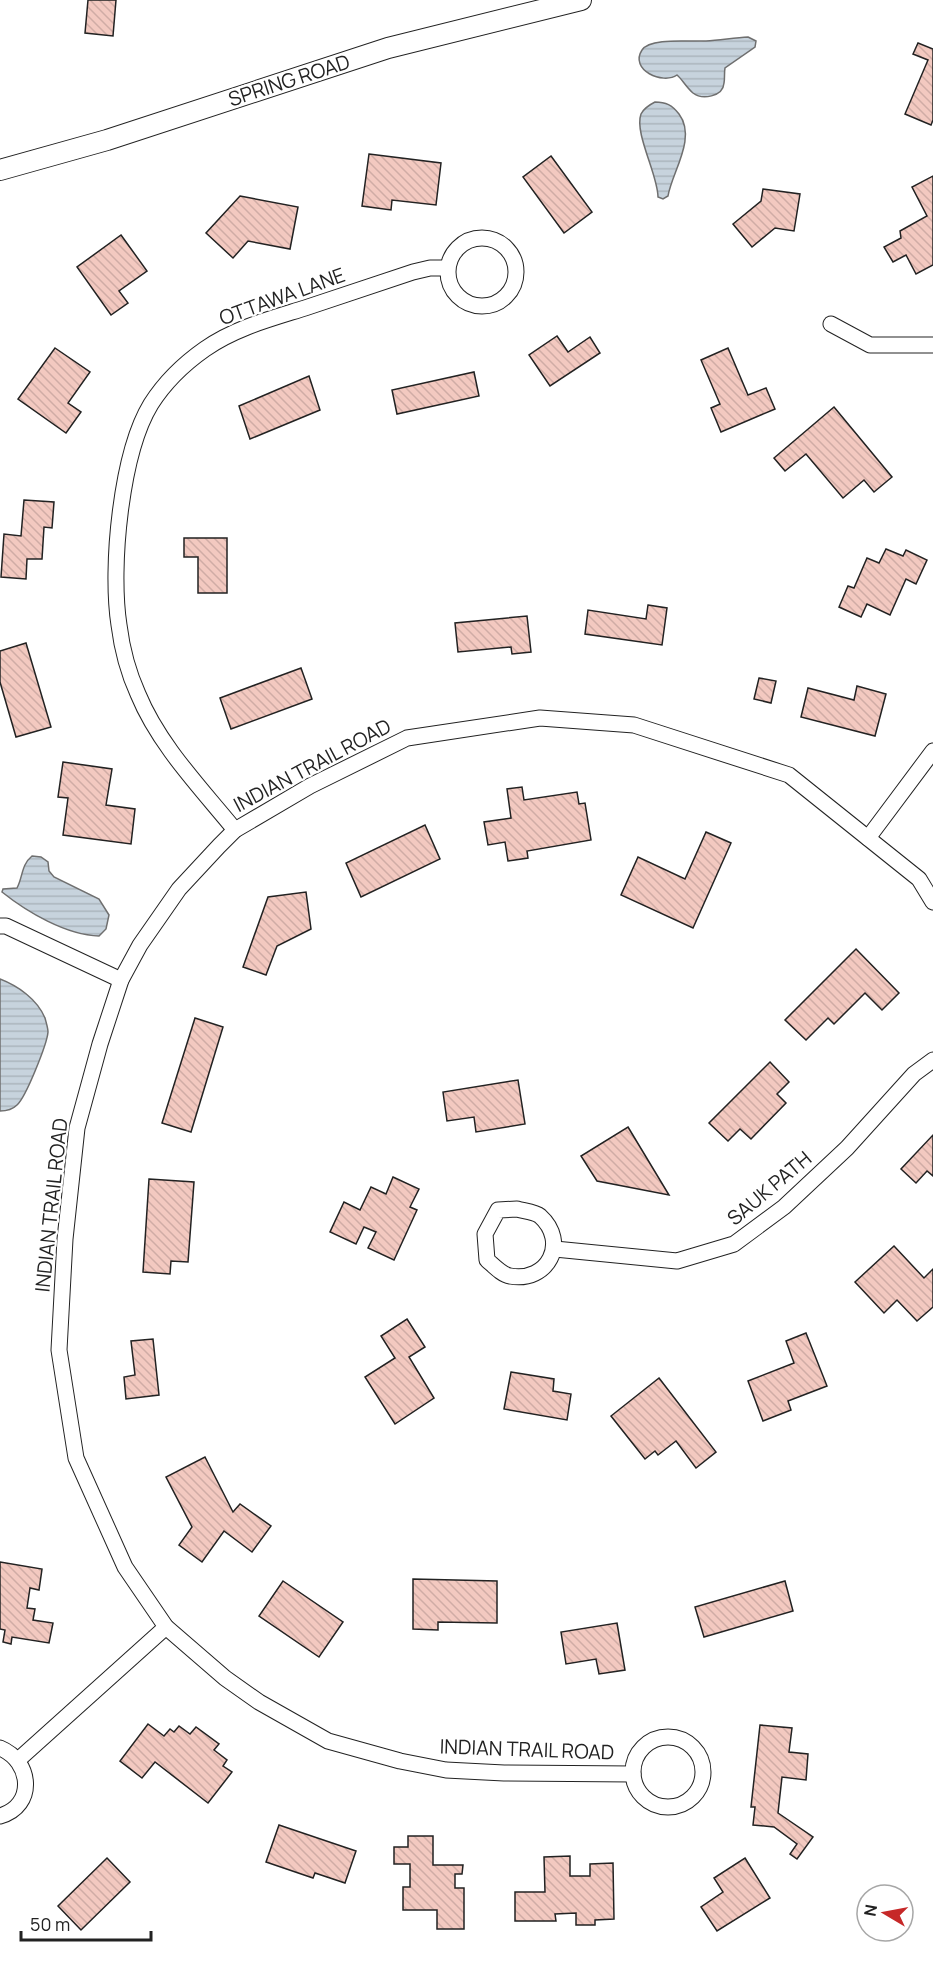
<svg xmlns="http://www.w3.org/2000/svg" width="933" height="1961" viewBox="0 0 933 1961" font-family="Manrope,sans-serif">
	<defs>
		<pattern id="water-rules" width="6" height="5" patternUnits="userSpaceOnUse" patternTransform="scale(1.5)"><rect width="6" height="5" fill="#c7d3dd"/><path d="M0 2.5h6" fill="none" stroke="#abb5bd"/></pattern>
		<pattern id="building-back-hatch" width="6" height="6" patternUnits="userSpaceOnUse" patternTransform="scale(1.5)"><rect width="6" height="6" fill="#f3c9c0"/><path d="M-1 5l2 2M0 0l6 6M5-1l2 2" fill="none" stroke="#d0aca5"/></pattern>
	</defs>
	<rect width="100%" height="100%" fill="#fff"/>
	<g fill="url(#water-rules)" stroke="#6f6f6f" stroke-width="1.5">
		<path d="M748 37 756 41 755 47 725 68C724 73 725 78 724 83 723 97 702 100 693 93 686 87 682 79 677 75 663 85 629 70 642 50 650 37 691 42 706 41 720 40 734 38 748 37Z"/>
		<path d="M655 102C666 102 672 105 679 114 697 138 672 172 668 196L663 199 658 197C658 175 634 133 641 114 644 108 649 105 655 102Z"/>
		<path d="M32 856 41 857 48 862 49 871 54 877 99 899 109 915 106 929 99 936C66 935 27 912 2 892L3 889 17 888C23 877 21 865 32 856Z"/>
		<path d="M0 979C18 986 37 999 45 1018 46 1022 48 1028 48 1032 47 1044 26 1097 17 1105 13 1109 6 1111 0 1111Z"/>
	</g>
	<g fill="url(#building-back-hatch)" stroke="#222" stroke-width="1.5">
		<path d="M88 0H116L113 36 85 33Z"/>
		<path d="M918 43 933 49V120L931 125 905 114 928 60 913 54Z"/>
		<path d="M369 154 441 163 436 205 392 200 391 210 362 206Z"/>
		<path d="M551 156 592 212 564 233 523 177Z"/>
		<path d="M933 176V265L916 274 906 255 893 262 884 247 901 238 900 231 927 216 912 187Z"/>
		<path d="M763 189 800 194 794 231 775 228 752 247 733 224 761 201Z"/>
		<path d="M240 196 298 207 290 249 248 241 233 258 206 233Z"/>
		<path d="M121 235 147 271 119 291 128 303 111 315 77 267Z"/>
		<path d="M557 336 568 352 590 337 600 353 550 386 529 355Z"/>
		<path d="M55 348 90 372 68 403 81 412 66 433 18 399Z"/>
		<path d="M728 348 748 395 766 388 775 409 721 432 711 408 720 404 701 360Z"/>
		<path d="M474 372 479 396 397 414 392 390Z"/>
		<path d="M309 376 320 410 250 439 239 406Z"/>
		<path d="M834 407 892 477 874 492 864 480 843 498 806 454 785 471 774 458Z"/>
		<path d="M24 500 54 502 52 528 44 527 42 559H27L26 579 1 577 4 534 21 536Z"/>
		<path d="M184 538H227V593H198V557H184Z"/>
		<path d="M886 549 903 556 906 550 927 560 916 584 906 579 890 615 867 604 861 617 839 607 848 586 854 588 867 558 879 563Z"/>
		<path d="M648 605 667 608 662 645 585 634 588 610 646 619Z"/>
		<path d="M527 616 531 652 512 654 511 647 458 652 455 623Z"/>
		<path d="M26 643 51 727 16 737 0 682V651Z"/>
		<path d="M301 668 312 699 231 729 220 698Z"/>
		<path d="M759 678 776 681 771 703 754 699Z"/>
		<path d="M857 686 886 694 875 736 801 717 808 688 854 700Z"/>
		<path d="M63 762 112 769 106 805 135 809 131 844 63 835 68 798 58 797Z"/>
		<path d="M522 787 524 800 577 792 579 804 585 803 591 840 527 851 528 858 508 861 505 842 488 845 484 822 511 818 507 789Z"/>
		<path d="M425 825 440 859 361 897 346 863Z"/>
		<path d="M706 832 731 843 693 928 621 895 638 857 685 879Z"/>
		<path d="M306 892 311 929 277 946 266 975 243 967 268 897Z"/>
		<path d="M856 949 899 993 882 1010 865 993 834 1024 828 1018 806 1040 785 1020Z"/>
		<path d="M195 1018 223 1027 191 1132 162 1123Z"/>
		<path d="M770 1062 789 1082 777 1094 786 1103 751 1139 740 1129 728 1141 709 1123Z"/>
		<path d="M518 1080 525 1124 476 1132 474 1117 447 1121 443 1092Z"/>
		<path d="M628 1127 669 1195 597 1181 581 1156Z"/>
		<path d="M933 1135V1176L927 1171 916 1183 901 1169Z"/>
		<path d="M393 1177 419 1189 410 1207 417 1210 394 1260 368 1248 376 1232 364 1227 356 1244 330 1232 344 1202 360 1210 371 1187 386 1194Z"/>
		<path d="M149 1179 194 1182 188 1262 171 1261 170 1274 143 1272Z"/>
		<path d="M894 1246 924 1278 933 1269V1307L917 1321 897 1300 884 1313 855 1282Z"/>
		<path d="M407 1319 425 1347 409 1357 434 1398 395 1424 365 1377 395 1358 381 1336Z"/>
		<path d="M806 1333 827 1386 788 1401 791 1410 763 1421 748 1381 794 1363 786 1341Z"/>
		<path d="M153 1339 159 1395 126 1399 124 1377 135 1375 131 1341Z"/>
		<path d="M511 1372 554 1379 553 1391 571 1394 567 1420 504 1409Z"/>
		<path d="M659 1378 716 1452 696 1468 676 1441 658 1455 655 1451 645 1459 611 1416Z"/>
		<path d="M205 1457 233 1512 240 1504 271 1526 252 1552 224 1531 202 1562 179 1545 192 1527 166 1477Z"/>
		<path d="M0 1562 42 1569 39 1590 30 1588 27 1608 35 1609 33 1620 53 1623 49 1643 12 1637 11 1644 3 1642 5 1630 0 1629Z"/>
		<path d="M413 1579 497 1581V1623L438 1622V1630L413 1629Z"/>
		<path d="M283 1581 343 1622 319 1657 259 1616Z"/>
		<path d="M785 1581 793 1611 704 1637 695 1607Z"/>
		<path d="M617 1623 625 1670 599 1674 596 1659 566 1664 561 1632Z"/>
		<path d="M148 1724 164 1736 170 1729 174 1732 179 1726 190 1734 196 1727 219 1744 214 1750 227 1760 223 1766 232 1772 208 1803 155 1762 142 1778 120 1761Z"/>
		<path d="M760 1725 792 1728 789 1752 808 1754 806 1780 782 1777 778 1813 813 1837 797 1859 790 1854 797 1844 774 1827 753 1825 755 1807H751Z"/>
		<path d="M279 1825 356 1851 345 1883 315 1873 313 1878 266 1862Z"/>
		<path d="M408 1836H433V1865H463L462 1874H455V1888H464V1929H437V1910H403V1887H410V1864H394V1847H408Z"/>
		<path d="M570 1856V1876H590V1864L613 1863 614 1919 595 1920V1925H576V1913L555 1914 556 1921H515V1892H545L544 1857Z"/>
		<path d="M107 1858 130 1882 81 1930 58 1906Z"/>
		<path d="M745 1858 770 1898 717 1931 701 1907 723 1892 714 1878Z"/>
	</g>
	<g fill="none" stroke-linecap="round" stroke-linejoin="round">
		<defs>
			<g id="minor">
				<circle cx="482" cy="272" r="34"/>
				<path d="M831 324 870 345H933"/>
				<path d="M235 830C200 787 159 745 138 694 128 672 122 649 119 625 110 567 121 453 151 404 165 382 185 363 205 349 235 328 270 319 305 308 341 296 377 284 413 272L430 268H447"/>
				<path d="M868 838 933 751"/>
				<path d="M0 926H6L121 980"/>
				<path d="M517 1209C524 1211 535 1212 540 1216 569 1242 548 1283 510 1276 502 1275 493 1265 487 1260L485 1234 498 1210Z"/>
				<path d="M555 1249 677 1261 734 1244 784 1207 847 1148 914 1074 933 1060"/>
				<circle cx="668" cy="1772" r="35"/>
				<path d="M0 1748C32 1761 36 1806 0 1816"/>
				<path d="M18 1760 166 1627"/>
				<path d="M633 1774 504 1773 446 1770 400 1761 328 1741 259 1702 225 1678 166 1627 125 1567 76 1458 59 1350 65 1239 77 1128 100 1044 121 980 140 945 179 889 219 846 235 830 310 786 407 738 540 718 634 725 789 775 919 879 933 902"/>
			</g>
			<path id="tertiary" d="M0 170 107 140 388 48 581 0"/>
		</defs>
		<use href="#minor" stroke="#222" stroke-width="17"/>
		<use href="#tertiary" stroke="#222" stroke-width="22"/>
		<use href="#minor" stroke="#fff" stroke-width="15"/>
		<use href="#tertiary" stroke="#fff" stroke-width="20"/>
	</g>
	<g text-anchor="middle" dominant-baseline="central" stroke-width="4.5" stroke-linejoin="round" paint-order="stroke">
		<g font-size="20" fill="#222" stroke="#fff">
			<text transform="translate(289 80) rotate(-18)">SPRING ROAD</text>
			<text transform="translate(282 296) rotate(-20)">OTTAWA LANE</text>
			<text transform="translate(312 765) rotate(-28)">INDIAN TRAIL ROAD</text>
			<text transform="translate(769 1188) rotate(-40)">SAUK PATH</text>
			<text transform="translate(51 1205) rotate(-84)">INDIAN TRAIL ROAD</text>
			<text transform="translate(527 1749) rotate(2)">INDIAN TRAIL ROAD</text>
		</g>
	</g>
	<g transform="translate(885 1913) rotate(280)"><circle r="28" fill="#ffffff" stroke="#a7a7a7" stroke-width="1.5"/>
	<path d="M0-4.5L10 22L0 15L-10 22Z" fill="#c62828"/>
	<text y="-9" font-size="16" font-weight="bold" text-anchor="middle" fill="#222222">N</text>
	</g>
	<path d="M21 1931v9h130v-9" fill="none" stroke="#222222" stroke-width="3"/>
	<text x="30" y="1931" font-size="18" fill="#222222" stroke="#ffffff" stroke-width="4.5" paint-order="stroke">50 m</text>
</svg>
